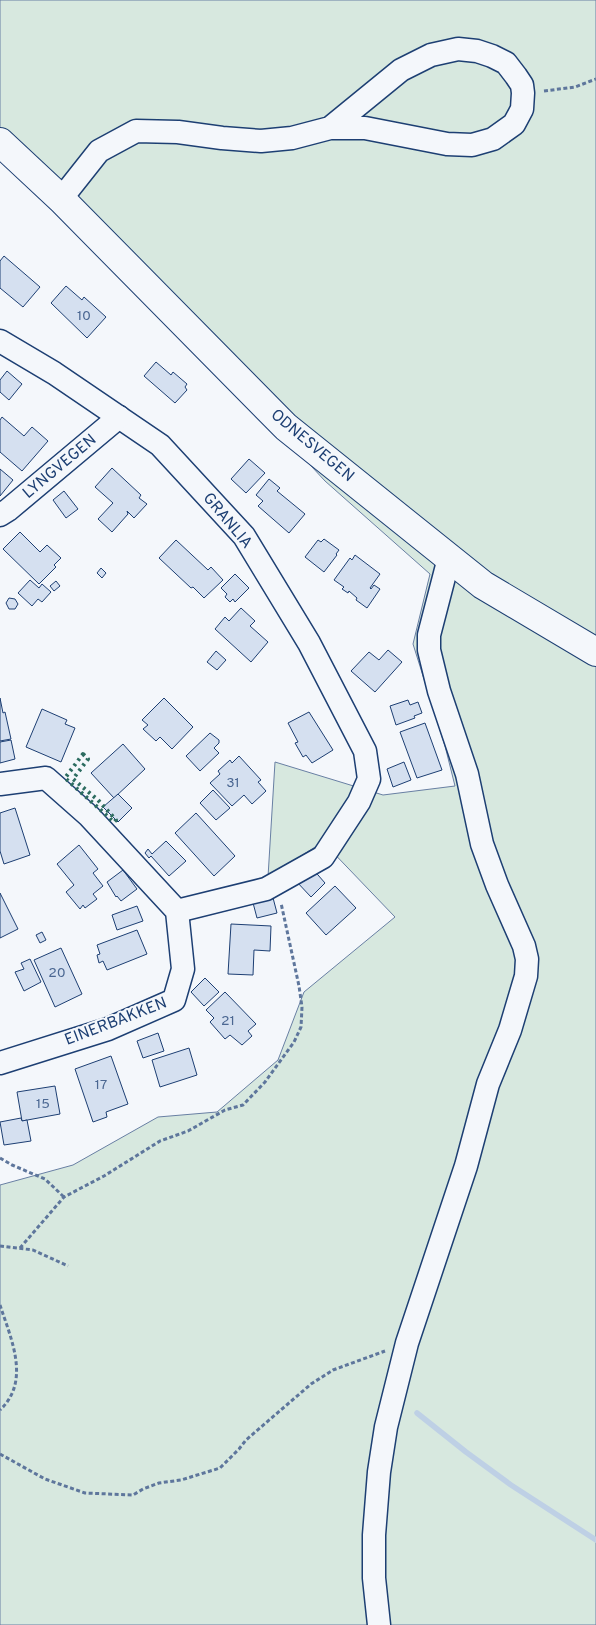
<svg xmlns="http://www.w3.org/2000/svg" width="596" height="1625" viewBox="0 0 596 1625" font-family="Overpass,sans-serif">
	<rect width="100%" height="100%" fill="#f4f7fb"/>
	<path fill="#d7e8df" stroke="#687fa3" d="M0 0H596V1625H0V1185L73 1165 158 1117 217 1112 278 1060 304 992 395 917 323 842 268 877 275 762 383 795 455 786 445 746 413 644 430 574 325 481 287 440 188 343 174 333 100 252 0 158Z"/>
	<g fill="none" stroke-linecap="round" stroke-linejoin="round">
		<path stroke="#bed0e5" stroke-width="5.5" d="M417 1413 466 1452 511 1485 596 1540"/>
	</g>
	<g fill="#d5e0f0" stroke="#1d3f73">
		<path d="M4 256 40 287 23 307 0 288V261Z"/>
		<path d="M66 286 82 300 84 297 106 317 87 338 51 303Z"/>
		<path d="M156 362 171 375 173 372 187 384 185 387 187 390 175 403 144 376Z"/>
		<path d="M7 371 22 384 9 400 0 392V380Z"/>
		<path d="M2 417 24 436 32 427 48 441 22 471 0 452V420Z"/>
		<path d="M249 459 265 473 246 493 231 479Z"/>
		<path d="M112 468 141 495 139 498 147 504 134 518 127 511 128 514 112 532 98 519 113 503 95 487Z"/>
		<path d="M0 469 13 480 0 496Z"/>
		<path d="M269 479 280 488 277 491 305 514 289 533 258 506 263 501 256 495Z"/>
		<path d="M64 491 78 509 66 518 53 500Z"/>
		<path d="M20 532 40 552 47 545 61 558 54 565 56 567 39 584 3 549Z"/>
		<path d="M324 539 339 550 336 554 337 555 324 572 305 557 318 540 321 542Z"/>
		<path d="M176 540 208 570 211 567 223 580 204 598 193 587 191 588 159 558Z"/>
		<path d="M355 555 380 574 370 588 371 589 374 585 380 589 367 608 356 600 357 598 349 591 348 593 342 589 344 587 334 580 350 558 352 560Z"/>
		<path d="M101 568 106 573 102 578 97 573Z"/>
		<path d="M235 574 249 588 235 602 233 599 230 602 225 597 227 594 221 588Z"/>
		<path d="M30 580 39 588 42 584 51 592 42 602 38 599 32 606 18 593Z"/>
		<path d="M56 581 60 586 54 591 50 586Z"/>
		<path d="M9 598 15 599 18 604 15 609H9L6 603Z"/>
		<path d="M241 608 255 621 250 626 268 642 251 662 215 629 225 617 229 621Z"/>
		<path d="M388 650 402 662 375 692 351 671 369 652 379 660Z"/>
		<path d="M216 651 226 660 217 670 207 662Z"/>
		<path d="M0 698 3 713 5 712 11 739 0 741Z"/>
		<path d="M164 698 193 727 172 749 160 737 156 741 143 729 148 725 142 720Z"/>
		<path d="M408 700 410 705 418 702 422 713 414 716 415 718 396 725 390 706Z"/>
		<path d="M42 709 67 720 65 724 75 728 61 762 26 747Z"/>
		<path d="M309 712 333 750 312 763 306 755 303 757 295 743 298 742 288 723Z"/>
		<path d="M425 723 442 770 417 778 400 732Z"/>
		<path d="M210 733 219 740V743L214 748 219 753 200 771 186 756Z"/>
		<path d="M11 740 15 759 0 763V742Z"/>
		<path d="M123 744 145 769 114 798 91 773Z"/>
		<path d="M239 756 261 780 258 782 266 791 252 804 244 795 232 806 210 783 220 774 218 771 230 760 232 763Z"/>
		<path d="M404 762 411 780 393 787 387 769Z"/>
		<path d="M213 790 230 808 216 820 200 803Z"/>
		<path d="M118 794 132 808 118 822 103 807Z"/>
		<path d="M15 808 30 855 4 864 0 851V813Z"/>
		<path d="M196 813 235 856 214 876 175 833Z"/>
		<path d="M166 841 186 861 169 876 151 856 149 858 145 853 148 849 152 854Z"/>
		<path d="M79 845 98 869 93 873 103 886 93 894 97 899 85 908 83 905 80 909 66 892 74 885 57 864Z"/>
		<path d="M311 867 325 883 311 897 296 881Z"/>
		<path d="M123 870 137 889 121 901 117 896 116 897 107 882Z"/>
		<path d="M335 886 356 908 326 935 306 913Z"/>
		<path d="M0 893 18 929 0 938Z"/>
		<path d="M272 894 277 913 257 918 252 899Z"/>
		<path d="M137 906 143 921 117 930 112 915Z"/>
		<path d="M231 924 271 926 270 951 254 950 253 975 228 974Z"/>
		<path d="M137 930 147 954 107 970 103 961 99 963 97 955 100 954 97 945Z"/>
		<path d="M42 932 46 940 40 943 36 935Z"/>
		<path d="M61 948 82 994 55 1007 34 960Z"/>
		<path d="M30 959 41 982 24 991 15 972 24 969 21 963Z"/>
		<path d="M205 978 219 992 204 1006 191 992Z"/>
		<path d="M225 992 256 1024 248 1031 252 1036 242 1045 230 1035 225 1039 210 1022 214 1018 206 1010Z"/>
		<path d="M158 1033 164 1051 143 1058 137 1041Z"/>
		<path d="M189 1048 197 1075 160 1087 152 1060Z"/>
		<path d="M111 1056 128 1104 106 1112 107 1117 93 1122 75 1069Z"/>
		<path d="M55 1086 60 1114 22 1121 17 1092Z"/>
		<path d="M21 1118 22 1121 27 1120 31 1141 4 1145 0 1122Z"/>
	</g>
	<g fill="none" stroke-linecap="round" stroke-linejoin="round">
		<defs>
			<g id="minor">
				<path d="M61 199 99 151 136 131 178 132 222 138 261 141 292 138 330 128H365L447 144 472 145 493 139 514 124 522 109 523 93 522 85 516 76 506 63 492 56 477 51 458 49 431 55 401 70 330 128"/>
				<path d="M0 341 54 373 160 445 244 536 309 643 365 751 369 779 359 802 323 857 266 889 177 911"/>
				<path d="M0 515 8 510 119 417"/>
				<path d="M0 784 46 778 89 816 177 911 183 969 174 1000 108 1029 0 1063"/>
				<path d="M379 1625 374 1578V1535L379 1472 386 1427 407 1343 466 1166 488 1084 510 1030 526 976 527 959 524 946 497 885 482 844 467 774 439 691 429 650V635L449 558"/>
			</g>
			<path id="major" d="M0 142 61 199 286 427 483 585 596 652"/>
		</defs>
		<use href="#minor" stroke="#1d3f73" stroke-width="25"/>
		<use href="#major" stroke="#1d3f73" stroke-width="30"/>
		<g stroke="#5e769c" stroke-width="3" stroke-dasharray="4 2.5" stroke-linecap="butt">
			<path d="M544 91 575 87 596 79"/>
			<path d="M0 1158 12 1165 45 1179 64 1197"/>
			<path d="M0 1246 33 1250 68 1266"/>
			<path d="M20 1248 64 1197 104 1176 160 1141 188 1131 225 1110 243 1105 265 1082 294 1042 301 1027 302 1007 299 986 281 903"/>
			<path d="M0 1305C11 1339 31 1381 0 1410"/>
			<path d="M0 1454 45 1479 85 1493 133 1495 143 1489 159 1483 181 1480 220 1468 239 1449 246 1440 311 1384 333 1370 385 1351"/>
		</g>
		<use href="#minor" stroke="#f4f7fb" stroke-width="22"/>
		<use href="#major" stroke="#f4f7fb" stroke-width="28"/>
		<path stroke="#2c6c60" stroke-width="4" stroke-dasharray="2.5 4" stroke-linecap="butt" d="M83 754 88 759 73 779 98 800 116 820 114 822 65 778Z"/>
	</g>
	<g text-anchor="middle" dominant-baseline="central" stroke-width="4" stroke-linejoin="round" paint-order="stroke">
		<g font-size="14" fill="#4b6792">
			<text x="84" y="316">10</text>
			<text x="233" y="783">31</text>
			<text x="57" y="973">20</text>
			<text x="228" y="1021">21</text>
			<text x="101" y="1085">17</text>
			<text x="43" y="1104">15</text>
		</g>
		<g font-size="16" fill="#1d3f73" stroke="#f4f7fb">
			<text transform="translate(312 446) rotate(40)">ODNESVEGEN</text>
			<text transform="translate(60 467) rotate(-40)">LYNGVEGEN</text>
			<text transform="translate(227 521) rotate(50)">GRANLIA</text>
			<text transform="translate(116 1022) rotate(-21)">EINERBAKKEN</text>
		</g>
	</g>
</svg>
